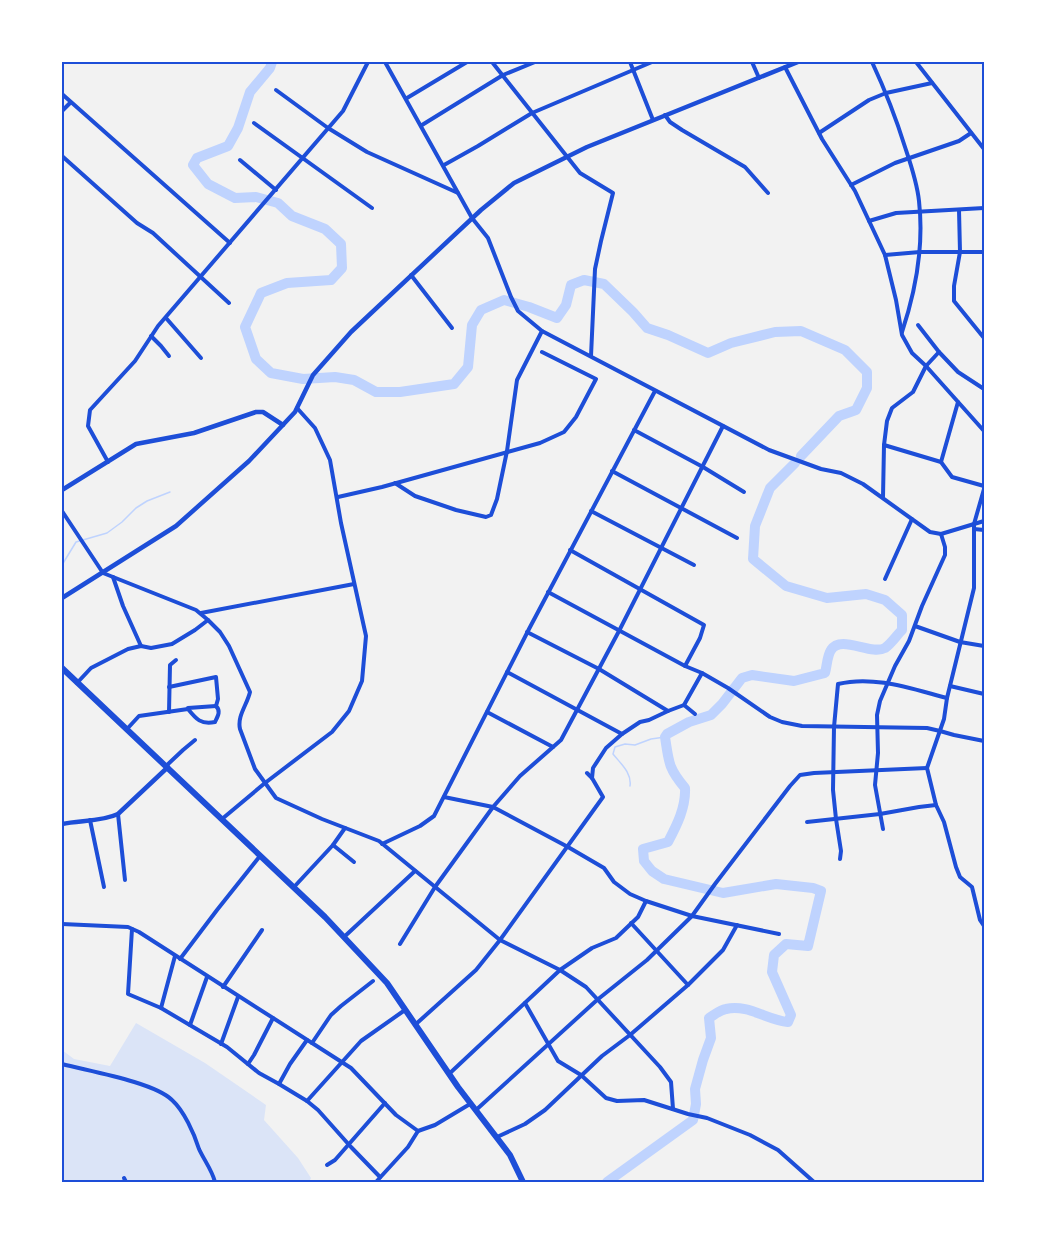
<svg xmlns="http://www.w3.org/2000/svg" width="1046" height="1244" viewBox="0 0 1046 1244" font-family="Cabin,sans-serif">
	<rect width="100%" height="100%" fill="#f2f2f2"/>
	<path fill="#dbe4f7" d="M136 1023 205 1063 266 1105 264 1120 298 1158 311 1178 309 1182H62V1050L74 1059 110 1066Z"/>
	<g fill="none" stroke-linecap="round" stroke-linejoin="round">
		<g stroke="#bfd3fe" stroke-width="1.5">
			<path d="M62 565 76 542 107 533 122 522 136 508 147 501 170 492"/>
			<path d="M630 786C632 773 621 764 613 754L615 747 625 744 635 745 651 739 665 737"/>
		</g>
		<g stroke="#bfd3fe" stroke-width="10">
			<path d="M272 62 270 68 250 92 238 128 228 146 197 158 193 165 208 184 235 198 256 197 278 203 292 216 325 229 341 244 342 268 331 280 287 283 261 293 245 327 256 359 271 373 303 379 335 377 354 380 376 392H400L454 384 468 367 472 325 481 310 504 300 529 307 557 318 566 305 571 285 584 280 604 284 633 312 647 328 668 335 708 353 731 343 775 332 801 331 845 350 867 372V388L856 410 839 416 801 456"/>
			<path d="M607 1182 693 1120 696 1104 695 1089 703 1060 711 1038 709 1018C714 1015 720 1010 726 1009 748 1004 767 1020 788 1022L791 1015 772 972 774 955 786 944 808 946 821 891 813 888 776 884 723 893 664 879 652 871 644 861 643 849 668 842C677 825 686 807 685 788 668 768 669 762 665 737L667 734 689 722 711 715 722 704 742 678 752 675 794 681 825 673C827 666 827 656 831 650 841 634 871 656 885 648 891 644 897 635 902 630V615L885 600 866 594 827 598 786 586 753 559 755 526 770 488 795 463"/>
		</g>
		<g stroke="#1d4ed8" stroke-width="4">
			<path d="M385 62 472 218 488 238 511 297 518 311 542 331 769 450 821 469 841 473 863 484 930 532 941 534 984 521"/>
			<path d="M492 62 580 173 613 193 601 241 595 269 591 356"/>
			<path d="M630 62 653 120"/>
			<path d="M752 62 759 78"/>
			<path d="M872 62C885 90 896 118 905 147 911 165 917 182 919 201 924 245 916 290 902 332"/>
			<path d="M916 62 984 149"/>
			<path d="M785 67 822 139 855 191 885 255 896 300 902 335 912 353 926 366 984 431"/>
			<path d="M276 90 328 128 367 152 458 193"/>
			<path d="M62 94 230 243"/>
			<path d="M407 98 467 62"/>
			<path d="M62 111 70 103"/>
			<path d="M665 115 670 122 682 130 745 167 768 193"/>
			<path d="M254 123 372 208"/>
			<path d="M422 125 503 75 535 62"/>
			<path d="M819 133 869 100 886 93 932 83"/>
			<path d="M62 156 137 223 153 233 229 303"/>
			<path d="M240 160 276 190"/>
			<path d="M444 165 478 146 532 113 652 62"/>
			<path d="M851 185 895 163 959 141 971 133"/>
			<path d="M959 210 960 252 954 286V301L984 338"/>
			<path d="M869 221 896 213 984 208"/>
			<path d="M885 255 920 252H984"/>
			<path d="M411 275 452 328"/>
			<path d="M166 318 201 358"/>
			<path d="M918 325 939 352 958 372 984 389"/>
			<path d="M151 336 161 346 169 356"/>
			<path d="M634 430 703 467 744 492"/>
			<path d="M884 445 941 462 952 477 984 486"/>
			<path d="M108 462 88 426 90 410 135 361 158 326 343 111 368 62"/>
			<path d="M941 462 958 402"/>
			<path d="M612 471 737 538"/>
			<path d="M395 483 415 496 456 510 486 517 491 515 497 499 507 451 517 380 542 331"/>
			<path d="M984 489 974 524V588L947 698 944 719 927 768 936 805 944 822 956 867 960 877 972 887 980 920 984 926"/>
			<path d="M338 497 382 487 540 443 564 432 576 417 596 379 542 352"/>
			<path d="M883 497 884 445 887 421 892 408 913 392 926 366 939 352"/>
			<path d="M62 511 103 573 196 610 208 620 220 632 229 646 250 692C247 705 237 716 240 729L255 769 276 798 322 819 379 841 500 940 560 970 586 987 660 1067 671 1082 673 1109"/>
			<path d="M591 511 694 565"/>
			<path d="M974 529 984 530"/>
			<path d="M570 550 704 625 700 638 685 666"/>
			<path d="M113 577 123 606 141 646"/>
			<path d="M885 579 912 519"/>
			<path d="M548 592 685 666 702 673 728 688 770 717 782 722 802 726 927 728 940 731 954 735 984 741"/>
			<path d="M201 613 354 584"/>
			<path d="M915 626 960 642 984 646"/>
			<path d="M527 632 599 669 668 711"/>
			<path d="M507 672 622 734"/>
			<path d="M77 683 91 668 128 649 141 646 151 648 172 644 195 630 208 620"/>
			<path d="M950 686 984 694"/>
			<path d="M684 705 695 714"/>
			<path d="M188 708 216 706"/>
			<path d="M169 712 170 665 176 660"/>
			<path d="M487 712 553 747"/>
			<path d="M127 729 139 716 188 709C196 719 201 725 215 722 218 716 221 711 216 706L218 699 216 677 169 687"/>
			<path d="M166 766 183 750 195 740"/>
			<path d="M592 778 593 768 606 748 622 734 640 722 649 720 668 711 684 705 702 673"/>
			<path d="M444 797 493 807 568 847 604 868 614 882 630 894 646 901 692 916 779 934"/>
			<path d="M118 814 125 880"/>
			<path d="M222 819 265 783 332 732 349 711 362 681 366 636 341 523 330 460 315 428 297 408"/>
			<path d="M90 820 104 887"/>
			<path d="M807 822 880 814 919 807 936 805"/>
			<path d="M883 829 875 785 878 753 877 715 880 701 895 666 909 641 922 606 945 555V547L941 534"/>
			<path d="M382 844 420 826 434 816 529 629 655 391"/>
			<path d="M333 845 354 862"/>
			<path d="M840 859 841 851 836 819 833 790 834 727 838 684C874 675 912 689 947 698"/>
			<path d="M294 887 333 845 345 828"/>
			<path d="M631 923 688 985"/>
			<path d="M62 924 128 927 139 932 351 1068 396 1115 418 1131"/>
			<path d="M132 929 128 994 161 1008 227 1047 259 1073 279 1084 307 1101 318 1110 351 1147 380 1177"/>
			<path d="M344 937 415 871"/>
			<path d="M400 944 435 887 493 807 520 776 561 740 619 631 723 426"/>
			<path d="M180 959 217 910 260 856"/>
			<path d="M223 987 262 930"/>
			<path d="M525 1003 558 1061 581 1075 606 1098 617 1101 644 1100 688 1114 707 1118 750 1135 778 1150 814 1182"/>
			<path d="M161 1008 175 956"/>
			<path d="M416 1024 476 970 500 940 603 797 592 778 587 773"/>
			<path d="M190 1025 207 977"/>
			<path d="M312 1043 331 1015 341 1006 373 981"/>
			<path d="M221 1044 238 997"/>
			<path d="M62 1064C88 1071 154 1082 172 1100 184 1111 194 1133 199 1149 204 1160 212 1170 215 1182"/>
			<path d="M248 1064 254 1055 273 1018"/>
			<path d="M449 1074 560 970 592 948 616 938 638 917 646 901"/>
			<path d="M279 1084 290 1064 307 1040"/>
			<path d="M307 1101 361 1041 405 1010"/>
			<path d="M476 1110 597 1000 647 960 692 916 715 884 790 786 800 775 814 773 927 768"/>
			<path d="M497 1137 525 1124 545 1110 602 1056 630 1035 688 985 723 950 737 925"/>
			<path d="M327 1165 335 1160 385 1103"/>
			<path d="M124 1178 126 1182"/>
			<path d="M376 1182 408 1147 418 1131 435 1125 470 1104"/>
		</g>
		<g stroke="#1d4ed8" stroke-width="4.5">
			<path d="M62 490 136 444 194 433 256 412H263L283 425"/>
			<path d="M62 824C79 820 101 822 118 814L168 767"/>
		</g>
		<path stroke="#1d4ed8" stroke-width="4.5" d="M62 598 176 526 249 461 295 412 313 375 351 332 481 210 514 183 587 147 798 62"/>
		<path stroke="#1d4ed8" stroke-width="6" d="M62 668 325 917 387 983 458 1087 510 1155 523 1182"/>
	</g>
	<rect width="1046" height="1244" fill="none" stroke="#ffffff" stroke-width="126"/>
	<rect x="63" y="63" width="920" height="1118" fill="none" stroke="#1d4ed8" stroke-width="2"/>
</svg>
